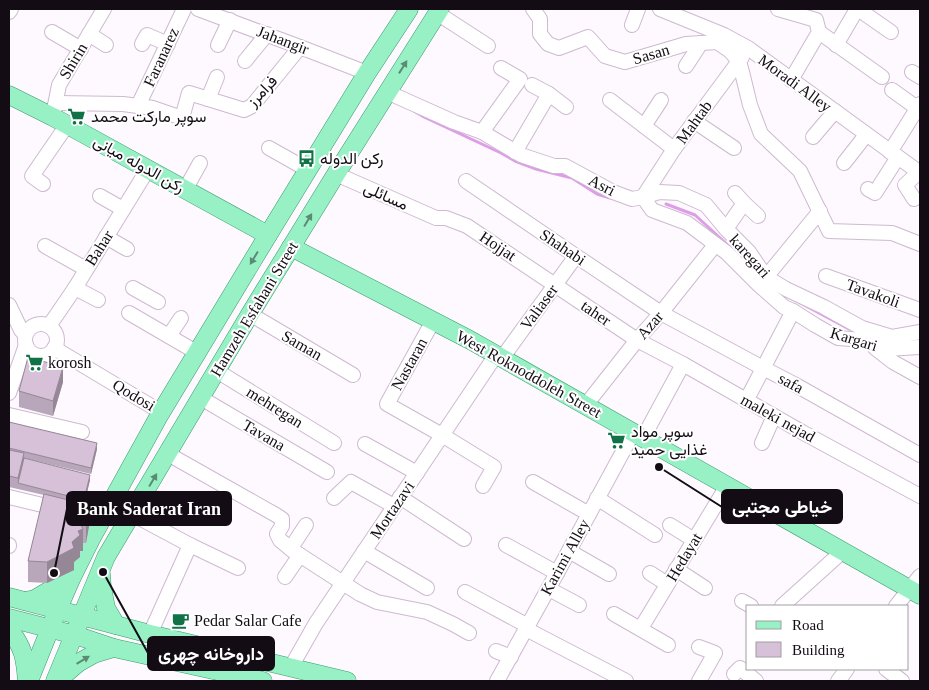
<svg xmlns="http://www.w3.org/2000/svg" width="929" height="690" viewBox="0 0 929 690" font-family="'Times New Roman',Vazirmatn,serif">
	<rect width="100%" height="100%" fill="#fdf9fe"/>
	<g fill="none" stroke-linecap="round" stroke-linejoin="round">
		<g stroke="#de9de7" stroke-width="3">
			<path d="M414 111 424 117 501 153 515 161 536 169 572 178 597 194 610 198"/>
			<path d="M666 204 695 215 731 248"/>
			<path d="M793 299 849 329"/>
		</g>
		<defs>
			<g id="minor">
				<path d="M198 9 300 47 367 73"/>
				<path d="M533 9 540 19V34L548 44 559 48 588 37 605 56 625 62 686 44 717 42 730 51 739 61 742 72 750 105 761 134 800 171 829 231 892 233 920 244"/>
				<path d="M660 9 724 35 748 48 920 173"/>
				<path d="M778 9 816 20 819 32 791 80"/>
				<path d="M858 9 891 32"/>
				<path d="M9 12 11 9"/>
				<path d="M437 13 488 46"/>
				<path d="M632 25 638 9"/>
				<path d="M52 32 81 49"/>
				<path d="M819 32 882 77"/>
				<path d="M89 34 106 45"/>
				<path d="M142 44 147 35 168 44"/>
				<path d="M218 45 230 20"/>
				<path d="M836 45 857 9"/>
				<path d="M245 61 267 34"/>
				<path d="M686 66 701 43"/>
				<path d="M912 72 920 77"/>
				<path d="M532 85 549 94 566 107"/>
				<path d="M892 90 917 108"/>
				<path d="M387 92 454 122 482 132 521 155 554 166H565L613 192 632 199 643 197 652 210 687 223 727 253 759 285 784 307 793 311 815 325 838 338 864 340 886 349 920 347"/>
				<path d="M208 99 217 77"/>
				<path d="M610 100 674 149"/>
				<path d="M56 103 123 104 153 108 182 118 189 93 244 110 252 106 300 47"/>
				<path d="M138 106 184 9"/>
				<path d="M54 110 59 85 104 9"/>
				<path d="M694 121 734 148"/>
				<path d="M644 126 661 100"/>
				<path d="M482 132 520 79 501 68"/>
				<path d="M813 137 835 111"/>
				<path d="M269 148 308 170"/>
				<path d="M515 152 549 94"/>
				<path d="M890 152 920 104"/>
				<path d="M844 163 866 135"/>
				<path d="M336 174 436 218H446L467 226 637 340 683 364 802 432 920 496"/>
				<path d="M466 181 576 256 661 313 763 368 794 384 920 455"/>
				<path d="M43 184 32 176 67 125"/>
				<path d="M868 189 875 193 898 157"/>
				<path d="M185 190 200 163"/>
				<path d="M735 193 744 203 758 216"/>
				<path d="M100 196 123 209"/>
				<path d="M643 197 659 192 679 193 706 205 726 229 749 252 766 277 786 289 824 307 862 328 892 337 920 332"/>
				<path d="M643 197 674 149 742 57"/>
				<path d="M914 199 905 185 919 172"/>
				<path d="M726 229 744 203"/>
				<path d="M106 237 127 249"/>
				<path d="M45 246 86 269"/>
				<path d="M826 276 920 310"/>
				<path d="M766 277 820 211"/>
				<path d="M75 288 98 300"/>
				<path d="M133 288 158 302"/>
				<path d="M9 305 21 330 25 335"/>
				<path d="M129 313 196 352"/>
				<path d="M250 314 353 375"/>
				<path d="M433 321 387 404 442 435 494 467 483 486"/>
				<circle cx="41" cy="340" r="16"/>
				<path d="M49 326 75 288 148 169"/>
				<path d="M169 336 181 318"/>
				<path d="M54 348 161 412"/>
				<path d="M875 348 893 362 920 377"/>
				<path d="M502 358 576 256"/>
				<path d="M217 371 334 443"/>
				<path d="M9 393 26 345"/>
				<path d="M201 398 327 472"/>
				<path d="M746 401 793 311"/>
				<path d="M585 406 637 340 661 313 715 245"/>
				<path d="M9 415 82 432"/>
				<path d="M643 438 683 364"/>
				<path d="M762 443 774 416"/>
				<path d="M365 444 417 473"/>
				<path d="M168 454 276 515 282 519V526L277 534 280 540 292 550 360 594 377 602 427 612 453 624 469 633"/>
				<path d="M533 482 589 514"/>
				<path d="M9 497 59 509"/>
				<path d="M400 497 464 539"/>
				<path d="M334 498 351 482 394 506"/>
				<path d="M597 498 655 535"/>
				<path d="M132 514 190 545 238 568"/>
				<path d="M670 525 694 540"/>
				<path d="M506 545 557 573"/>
				<path d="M9 546V545"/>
				<path d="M291 548 306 525"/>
				<path d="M364 551 427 588"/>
				<path d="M569 551 609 574"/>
				<path d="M676 569 705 588"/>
				<path d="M650 573 667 584"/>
				<path d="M285 577 300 555"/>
				<path d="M549 589 579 605"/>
				<path d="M465 592 528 626"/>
				<path d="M742 601 751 606"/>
				<path d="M782 606 843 551"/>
				<path d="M896 606 920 576"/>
				<path d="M614 614 668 645"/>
				<path d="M641 628 727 486"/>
				<path d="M526 629 626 681"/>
				<path d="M150 634 190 545"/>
				<path d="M699 647 715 653 699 681"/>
				<path d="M496 651 511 657"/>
				<path d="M291 667 316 623 496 355"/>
				<path d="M886 669 902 681"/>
				<path d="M734 674 740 668 756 681"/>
				<path d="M497 681 557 573 633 433"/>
				<path d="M838 681 847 669"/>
			</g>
			<g id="major">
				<path d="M9 95 53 117 268 235"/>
				<path d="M291 247 470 340 920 595"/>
				<path d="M101 574 102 587 106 608 116 625"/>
				<path d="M9 597 150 634 347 681"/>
				<path d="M25 601 35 599 72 577"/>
				<path d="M9 618 75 635 114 648 263 681"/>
				<path d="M9 629C24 648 25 658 27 681"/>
				<path d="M29 681 58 609 72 577 91 539 160 414 268 235 367 73 409 9"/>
				<path d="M55 681 106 557 250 314 336 174 440 9"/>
				<path d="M57 681 78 663 94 654 114 648"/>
			</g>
		</defs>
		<use href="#minor" stroke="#ceb9d1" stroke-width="16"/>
		<use href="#major" stroke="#3c9b6e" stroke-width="19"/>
		<path stroke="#aea9af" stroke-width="2" stroke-dasharray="1 4" stroke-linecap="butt" d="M9 662V680"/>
		<use href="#minor" stroke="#fff" stroke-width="14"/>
		<use href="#major" stroke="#97f1c5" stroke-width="18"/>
	</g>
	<g fill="#b8a6ba">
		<path d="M63 382 53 416 19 407V391Z"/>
		<path d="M9 422 97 449 91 474 24 458 90 480 84 504 89 526 86 543H83V551H80V557L74 562V570L47 583 28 582V561L44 495 9 487Z"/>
	</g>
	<g fill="#968797">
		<path d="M63 367V382L53 416V401Z"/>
		<path d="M97 443V449L91 474V468Z"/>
		<path d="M24 453V464L18 483V478Z"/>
		<path d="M90 475V480L84 505V500Z"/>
		<path d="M89 505V526L86 543V522Z"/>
		<path d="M83 529V551H80V557L74 562V570L47 583V562L72 542 78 531Z"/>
	</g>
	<g fill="#d6c1d8" stroke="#968797">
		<path d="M28 357 63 367 53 401 19 391Z"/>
		<path d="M9 422 97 443 91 468 9 448Z"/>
		<path d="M9 450 24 453 18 478 9 476Z"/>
		<path d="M24 458 90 475 84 500 18 483Z"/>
		<path d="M44 494 89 505 86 522 79 521 83 529 78 531 80 535 72 542 74 548 47 562 28 561Z"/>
	</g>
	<defs><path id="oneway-solid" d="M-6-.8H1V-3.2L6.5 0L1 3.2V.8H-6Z" transform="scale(1.25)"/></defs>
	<g fill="#5c8a75">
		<use href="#oneway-solid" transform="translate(403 67) rotate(-58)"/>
		<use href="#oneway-solid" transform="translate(308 220) rotate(-59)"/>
		<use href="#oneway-solid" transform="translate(254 258) rotate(121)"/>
		<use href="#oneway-solid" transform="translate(153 480) rotate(-59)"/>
		<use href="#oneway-solid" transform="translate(83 660) rotate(-31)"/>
	</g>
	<defs>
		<symbol id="supermarket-bare" viewBox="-9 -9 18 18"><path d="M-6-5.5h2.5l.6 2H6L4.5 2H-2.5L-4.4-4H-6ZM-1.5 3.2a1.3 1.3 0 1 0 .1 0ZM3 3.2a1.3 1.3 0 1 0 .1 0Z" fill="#117147" stroke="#fff" stroke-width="2.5" paint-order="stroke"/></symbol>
		<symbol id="bus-bare" viewBox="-9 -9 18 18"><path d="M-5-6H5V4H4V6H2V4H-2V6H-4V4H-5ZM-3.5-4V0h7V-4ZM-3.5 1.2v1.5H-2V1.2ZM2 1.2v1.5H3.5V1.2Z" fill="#117147" stroke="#fff" stroke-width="2.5" paint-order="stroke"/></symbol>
		<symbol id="cafe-bare" viewBox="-9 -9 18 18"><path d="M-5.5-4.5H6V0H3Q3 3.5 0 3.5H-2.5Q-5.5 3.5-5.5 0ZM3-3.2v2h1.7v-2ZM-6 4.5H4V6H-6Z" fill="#117147" stroke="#fff" stroke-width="2.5" paint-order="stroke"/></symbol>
	</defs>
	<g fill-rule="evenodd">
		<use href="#supermarket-bare" x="64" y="104" width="25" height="25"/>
		<use href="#bus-bare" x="294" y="146" width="25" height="25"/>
		<use href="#supermarket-bare" x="22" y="350" width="25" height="25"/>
		<use href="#supermarket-bare" x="604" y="428" width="25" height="25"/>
		<use href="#cafe-bare" x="168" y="608" width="25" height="25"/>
	</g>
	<g text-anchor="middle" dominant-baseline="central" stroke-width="4" stroke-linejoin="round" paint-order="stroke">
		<g font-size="16" fill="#130c14" stroke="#fff">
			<text transform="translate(283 40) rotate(21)">Jahangir</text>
			<text transform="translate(651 54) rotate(-16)">Sasan</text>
			<text transform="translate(161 57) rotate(-65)">Faranarez</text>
			<text transform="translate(73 61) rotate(-59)">Shirin</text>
			<text transform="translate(795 83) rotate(36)">Moradi Alley</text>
			<text transform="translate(262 91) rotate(-47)">فرامرز</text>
			<text transform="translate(694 122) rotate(-54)">Mahtab</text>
			<text transform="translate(139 164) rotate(29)">رکن الدوله میانی</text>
			<text transform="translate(602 185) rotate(27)">Asri</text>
			<text transform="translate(386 196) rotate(24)">مسائلی</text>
			<text transform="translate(498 246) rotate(34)">Hojjat</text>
			<text transform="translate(563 247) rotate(34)">Shahabi</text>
			<text transform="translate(99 248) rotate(-58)">Bahar</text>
			<text transform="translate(750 256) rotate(48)">karegari</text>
			<text transform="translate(873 293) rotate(20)">Tavakoli</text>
			<text transform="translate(539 307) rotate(-54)">Valiaser</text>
			<text transform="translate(254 309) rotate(-59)">Hamzeh Esfahani Street</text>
			<text transform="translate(596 313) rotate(34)">taher</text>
			<text transform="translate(650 325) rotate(-49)">Azar</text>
			<text transform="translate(854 339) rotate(17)">Kargari</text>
			<text transform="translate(302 345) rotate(30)">Saman</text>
			<text transform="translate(409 364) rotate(-61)">Nastaran</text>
			<text transform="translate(529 374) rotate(29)">West Roknoddoleh Street</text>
			<text transform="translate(791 383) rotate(28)">safa</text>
			<text transform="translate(134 395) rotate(31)">Qodosi</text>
			<text transform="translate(275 407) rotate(32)">mehregan</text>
			<text transform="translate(778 418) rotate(29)">maleki nejad</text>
			<text transform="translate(264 435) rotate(30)">Tavana</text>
			<text transform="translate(392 510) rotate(-56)">Mortazavi</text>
			<text transform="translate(565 557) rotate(-61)">Karimi Alley</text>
			<text transform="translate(684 557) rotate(-59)">Hedayat</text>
		</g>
		<g font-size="16" fill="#130c14" stroke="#fff" text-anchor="start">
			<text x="91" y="116">سوپر مارکت محمد</text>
			<text x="320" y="158">رکن الدوله</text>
			<text x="48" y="362">korosh</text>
			<text x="631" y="431">سوپر مواد<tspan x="631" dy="18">غذایی حمید</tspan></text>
			<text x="194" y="620">Pedar Salar Cafe</text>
		</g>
	</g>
	<path fill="none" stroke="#130c14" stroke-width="2" d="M659 467L722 507M54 573L67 509M103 572L148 653"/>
	<g fill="#130c14" stroke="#fff" stroke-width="2">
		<circle cx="659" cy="467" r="5"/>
		<circle cx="54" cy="573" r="5"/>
		<circle cx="103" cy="572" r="5"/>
	</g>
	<g fill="#130c14" stroke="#130c14" stroke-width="2">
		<rect x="722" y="490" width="120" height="33" rx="5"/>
		<rect x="67" y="492" width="164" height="33" rx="5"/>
		<rect x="148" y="637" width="126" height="33" rx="5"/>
	</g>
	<g font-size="18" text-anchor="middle" font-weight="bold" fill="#fff">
		<text x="782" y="513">خیاطی مجتبی</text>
		<text x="149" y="515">Bank Saderat Iran</text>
		<text x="211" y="660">داروخانه چهری</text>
	</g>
	<rect width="929" height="690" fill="none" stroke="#130c14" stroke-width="20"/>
	<rect x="746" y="605" width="162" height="65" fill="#ffffff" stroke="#a19ea1"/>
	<rect x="756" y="621" width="25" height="8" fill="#97f1c5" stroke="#a19ea1"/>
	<text x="792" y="630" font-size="15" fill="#130c14">Road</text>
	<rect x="756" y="642" width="25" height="15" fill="#d6c1d8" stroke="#a19ea1"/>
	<text x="792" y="655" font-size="15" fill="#130c14">Building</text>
</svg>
